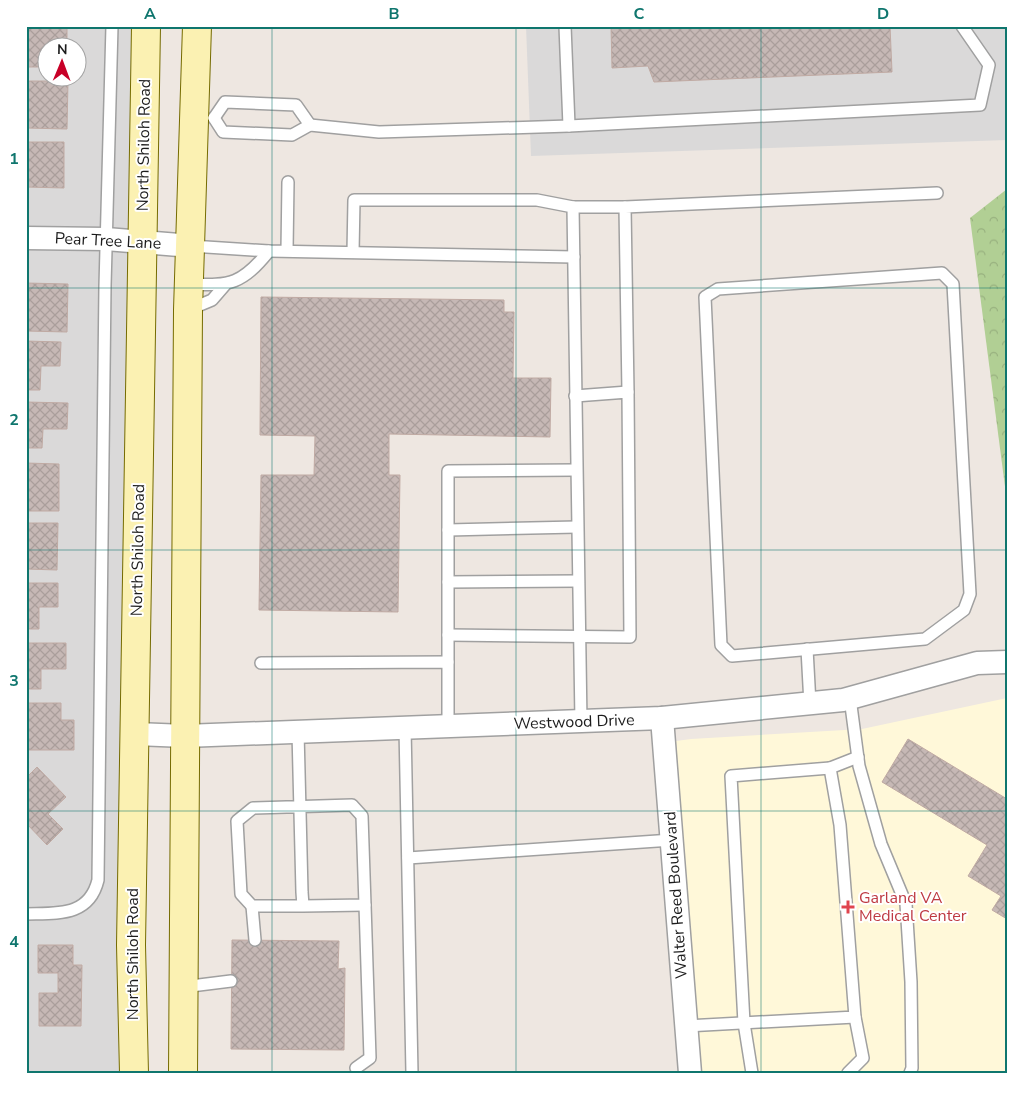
<svg xmlns="http://www.w3.org/2000/svg" width="1033" height="1099" viewBox="0 0 1033 1099" font-family="'Nunito Sans',sans-serif">
	<defs>
		<pattern id="forest-crowns" width="20" height="18" patternUnits="userSpaceOnUse" patternTransform="scale(1.25)"><rect width="20" height="18" fill="#b1cf94"/><path d="M2 6a3 3 0 1 1 6 0M12 15a3 3 0 1 1 6 0" fill="none" stroke="#98b17f"/></pattern>
		<pattern id="building-cross-hatch" width="8" height="8" patternUnits="userSpaceOnUse" patternTransform="scale(1.25)"><rect width="8" height="8" fill="#c6b8b5"/><path d="M0 0l8 8M0 8l8-8" fill="none" stroke="#aa9e9b"/></pattern>
	</defs>
	<rect width="100%" height="100%" fill="#eee7e1"/>
	<g fill="#dad9d9" fill-rule="evenodd">
		<path d="M26 26H139L124 1073H26ZM48 48H78V78H48Z"/>
		<path d="M526 26H1007V140L531 156Z"/>
	</g>
	<path fill="#fff8d9" d="M1007 698V1073H701L676 741 691 739 862 729Z"/>
	<path fill="url(#forest-crowns)" d="M1007 189V502L970 218Z"/>
	<g fill="url(#building-cross-hatch)" stroke="#c0aaa3">
		<path d="M26 26H67V48H48V67H26Z"/>
		<path d="M611 26H890L892 72 654 82 648 66 612 68Z"/>
		<path d="M26 81H68L67 129 26 128Z"/>
		<path d="M26 142H64V188L26 187Z"/>
		<path d="M26 283 68 284 67 332 26 331Z"/>
		<path d="M261 297 504 300V312H514L513 378H551L550 437 389 434V475H400L398 612 259 610 261 475H314L315 436 260 435Z"/>
		<path d="M26 341 61 342 60 366H41L40 390H26Z"/>
		<path d="M26 402 68 403 67 429H43L42 448H26Z"/>
		<path d="M26 463 59 464V511H26Z"/>
		<path d="M26 523H58L57 570 26 569Z"/>
		<path d="M26 583H58V607H39V629H26Z"/>
		<path d="M26 643H66V669H41V689H26Z"/>
		<path d="M26 703H61V720H74V750H26Z"/>
		<path d="M908 739 1007 799V919L992 910 1001 896 968 876 987 845 882 782Z"/>
		<path d="M37 767 66 797 48 814 63 829 47 845 26 823V778Z"/>
		<path d="M232 940 339 941 338 969 345 968 344 1050 231 1049Z"/>
		<path d="M38 945H73V965H82L81 1026H39V993H58V973H38Z"/>
	</g>
	<g fill="none" stroke-linecap="round" stroke-linejoin="round">
		<defs>
			<g id="service">
				<path d="M214 118 223 132 292 135 310 125 379 132 569 126 565 26"/>
				<path d="M214 118 225 102 296 105 310 125"/>
				<path d="M569 126 980 105 989 65 962 26"/>
				<path d="M573 207H625"/>
				<path d="M191 246 269 251 574 257"/>
				<path d="M287 250 288 182"/>
				<path d="M353 252 354 200H537L573 207 581 722"/>
				<path d="M942 273 953 284 970 594 964 610 925 639 732 656 721 645 705 297 718 289Z"/>
				<path d="M190 284C231 286 242 284 269 251"/>
				<path d="M188 310 212 300 225 285"/>
				<path d="M628 392 625 207 937 193"/>
				<path d="M448 530 577 527"/>
				<path d="M448 582 578 581"/>
				<path d="M448 635 630 637 628 392 575 396"/>
				<path d="M807 649 810 704"/>
				<path d="M448 662V471L576 470"/>
				<path d="M261 663 448 662V726"/>
				<path d="M850 698 859 766 881 844 906 904 911 982 912 1068 910 1073"/>
				<path d="M405 728 412 1073"/>
				<path d="M298 732 302 892 303 906 365 905 362 816 352 805 253 808 237 821 241 894 252 906H303"/>
				<path d="M408 858 672 840"/>
				<path d="M252 906 255 940"/>
				<path d="M26 914C57 913 89 917 98 880L105 286 112 26"/>
				<path d="M183 987 231 981"/>
				<path d="M686 1026 855 1017 840 825 830 768 858 757"/>
				<path d="M356 1068 370 1058 365 905"/>
				<path d="M752 1073 744 1023 731 776 830 768"/>
				<path d="M848 1073 863 1058 855 1017"/>
			</g>
			<g id="minor">
				<path d="M26 238 106 239 191 246"/>
				<path d="M662 718 690 1073"/>
				<path d="M136 734 185 736 662 718 843 700 977 663 1007 662"/>
			</g>
			<g id="secondary">
				<path d="M134 1073 131 945 146 26"/>
				<path d="M183 1073 188 310 197 26"/>
			</g>
		</defs>
		<use href="#service" stroke="#a0a0a0" stroke-width="14"/>
		<use href="#minor" stroke="#a0a0a0" stroke-width="25"/>
		<use href="#secondary" stroke="#756b01" stroke-width="30"/>
		<use href="#service" stroke="#fff" stroke-width="11"/>
		<use href="#minor" stroke="#fff" stroke-width="22"/>
		<use href="#secondary" stroke="#fbf1b2" stroke-width="28"/>
	</g>
	<path fill="none" stroke="#0f766e" stroke-width="1" stroke-opacity="0.55" d="M272 26V1073M516 26V1073M761 26V1073M26 288H1007M26 550H1007M26 811H1007"/>
	<path fill="#e0444e" stroke="#fff" stroke-width="2" d="M845.5 899.5h5v5h5v5h-5v5h-5v-5h-5v-5h5z"/>
	<g text-anchor="middle" dominant-baseline="central" stroke-width="4" stroke-linejoin="round" paint-order="stroke">
		<g font-size="16" fill="#1c1c1c" stroke="#fff">
			<text transform="translate(144 145) rotate(-89)">North Shiloh Road</text>
			<text transform="translate(108 241) rotate(3)">Pear Tree Lane</text>
			<text transform="translate(138 550) rotate(-89)">North Shiloh Road</text>
			<text transform="translate(574 722) rotate(-2)">Westwood Drive</text>
			<text transform="translate(676 895) rotate(-94)">Walter Reed Boulevard</text>
			<text transform="translate(133 954) rotate(-90)">North Shiloh Road</text>
		</g>
		<g font-size="16" fill="#be3a42" stroke="#fff" text-anchor="start">
			<text x="859" y="898">Garland VA<tspan x="859" dy="18">Medical Center</tspan></text>
		</g>
	</g>
	<rect width="1033" height="1099" fill="none" stroke="#ffffff" stroke-width="55"/>
	<g transform="translate(62 62) rotate(1)"><circle r="24" fill="#ffffff" stroke="#a4a4a4"/>
	<path d="M0-4L9 19L0 12L-9 19Z" fill="#c80027"/>
	<text y="-8" font-size="14" font-weight="bold" text-anchor="middle" fill="#1c1c1c">N</text>
	</g>
	<rect x="28" y="28" width="978" height="1044" fill="none" stroke="#0f766e" stroke-width="2"/>
	<g font-size="16" text-anchor="middle" font-weight="bold" fill="#0f766e">
		<text x="150" y="19">A</text>
		<text x="394" y="19">B</text>
		<text x="639" y="19">C</text>
		<text x="883" y="19">D</text>
		<text x="14" y="164">1</text>
		<text x="14" y="425">2</text>
		<text x="14" y="686">3</text>
		<text x="14" y="947">4</text>
	</g>
</svg>
